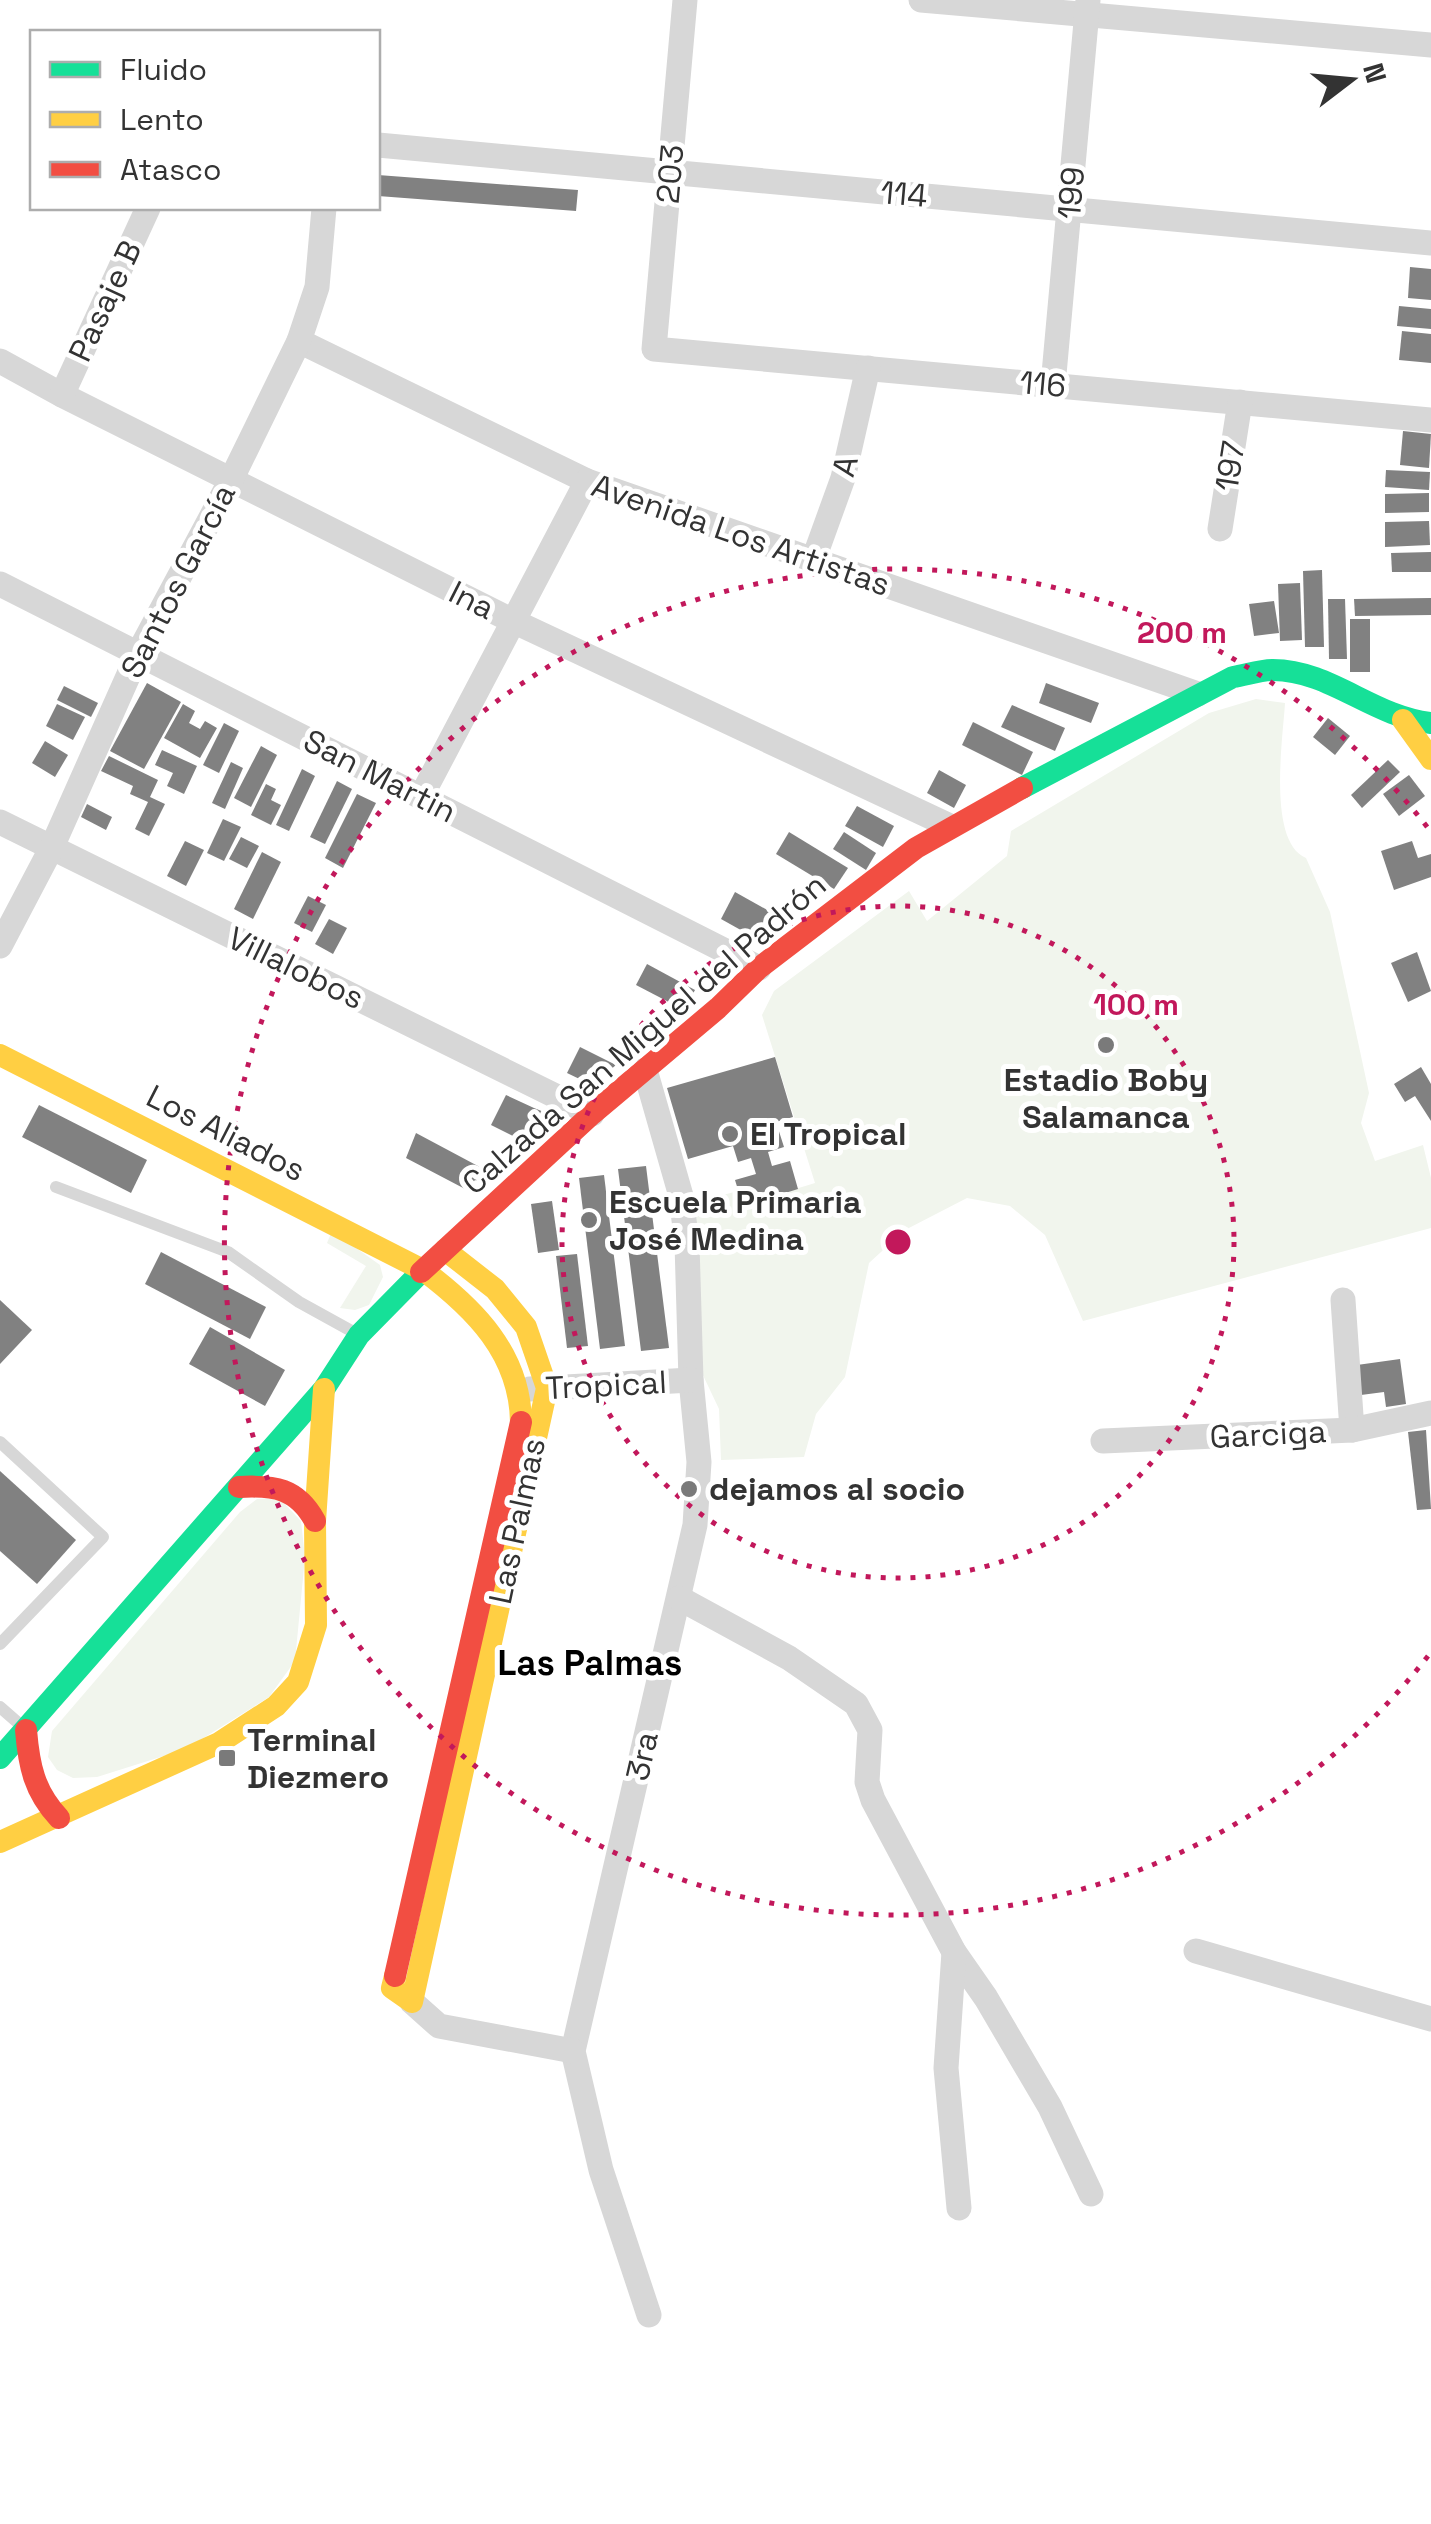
<svg xmlns="http://www.w3.org/2000/svg" width="1431" height="2524" viewBox="0 0 1431 2524" font-family="'Space Grotesk',sans-serif">
	<rect width="100%" height="100%" fill="#fff"/>
	<g fill="#f1f5ed">
		<path d="M1256 699 1285 703C1283 738 1267 842 1306 858L1330 912 1369 1093 1361 1123 1375 1161 1423 1145 1431 1178V1228L1083 1321 1045 1235 1010 1206 967 1198 905 1230 869 1263 845 1377 816 1414 804 1457 721 1460 719 1409 701 1371 692 1203 738 1191 743 1205 815 1183 762 1015 774 991 909 891 927 921 1007 856 1011 831 1209 713Z"/>
		<path d="M332 1231 380 1265 383 1277 369 1305 355 1310 340 1308 366 1266 327 1243Z"/>
		<path d="M279 1498 301 1521 305 1557 295 1661 269 1697 186 1749 97 1777 73 1778 57 1770 48 1757 52 1731 240 1512 257 1499Z"/>
	</g>
	<g fill="#818181">
		<path d="M378 175 578 190 576 211 378 196Z"/>
		<path d="M1410 267 1431 269V300L1408 298Z"/>
		<path d="M1399 306 1431 309V329L1397 326Z"/>
		<path d="M1402 331 1431 334V363L1399 360Z"/>
		<path d="M1403 431 1431 434 1429 468 1400 465Z"/>
		<path d="M1386 470 1430 472 1429 490 1385 487Z"/>
		<path d="M1429 493V512L1385 513V494Z"/>
		<path d="M1429 521 1430 545 1385 547V522Z"/>
		<path d="M1431 552V572H1392L1391 553Z"/>
		<path d="M1322 570 1324 647H1305L1303 571Z"/>
		<path d="M1300 583 1302 640 1280 641 1278 584Z"/>
		<path d="M1431 598V615L1355 616 1354 599Z"/>
		<path d="M1328 599H1345L1347 659H1329Z"/>
		<path d="M1274 601 1279 633 1254 636 1249 604Z"/>
		<rect x="1350" y="619" width="20" height="53"/>
		<path d="M147 683 181 702 144 769 110 751Z"/>
		<path d="M1046 683 1099 703 1091 723 1039 703Z"/>
		<path d="M64 686 98 703 91 717 57 700Z"/>
		<path d="M57 704 85 717 73 740 46 726Z"/>
		<path d="M183 704 195 711 189 723 200 729 205 721 217 728 200 758 164 738Z"/>
		<path d="M1012 705 1065 728 1055 751 1001 727Z"/>
		<path d="M1328 718 1350 736 1335 755 1313 737Z"/>
		<path d="M973 722 1033 752 1022 775 962 745Z"/>
		<path d="M224 723 239 731 219 773 203 765Z"/>
		<path d="M45 741 68 755 55 777 32 763Z"/>
		<path d="M261 746 277 755 251 807 234 798Z"/>
		<path d="M162 750 197 766 184 794 167 786 173 773 155 765Z"/>
		<path d="M109 756 158 780 150 797 165 804 149 836 135 829 148 802 130 794 133 786 101 771Z"/>
		<path d="M1388 760 1400 772 1362 808 1351 795Z"/>
		<path d="M231 762 243 768 225 809 212 803Z"/>
		<path d="M302 769 315 776 289 831 276 825Z"/>
		<path d="M939 770 966 785 954 808 927 793Z"/>
		<path d="M1409 775 1425 796 1399 816 1383 794Z"/>
		<path d="M337 781 352 789 325 844 310 837Z"/>
		<path d="M266 784 276 789 271 800 281 805 271 825 251 815Z"/>
		<path d="M357 794 376 803 343 868 325 858Z"/>
		<path d="M87 804 112 817 106 830 81 817Z"/>
		<path d="M857 806 894 826 883 847 845 826Z"/>
		<path d="M223 819 241 827 224 861 207 853Z"/>
		<path d="M789 832 848 868 834 889 776 854Z"/>
		<path d="M844 832 876 853 866 870 833 849Z"/>
		<path d="M241 837 259 846 247 868 229 859Z"/>
		<path d="M185 841 204 850 186 886 167 876Z"/>
		<path d="M1412 841 1418 858 1431 854V877L1394 890 1381 851Z"/>
		<path d="M262 852 281 862 253 919 234 909Z"/>
		<path d="M735 892 778 916 764 943 721 919Z"/>
		<path d="M308 896 326 905 312 932 294 923Z"/>
		<path d="M329 919 347 928 333 954 315 944Z"/>
		<path d="M1417 952 1431 991 1408 1002 1391 963Z"/>
		<path d="M647 964 695 990 684 1010 636 985Z"/>
		<path d="M580 1047 616 1065 592 1085 567 1073Z"/>
		<path d="M775 1057 793 1117 776 1122 784 1147 768 1152 772 1166 790 1161 798 1189 743 1206 735 1180 756 1174 751 1158 738 1162 733 1146 688 1159 667 1088Z"/>
		<path d="M1421 1067 1431 1084V1121L1415 1096 1405 1102 1394 1084Z"/>
		<path d="M506 1095 534 1108 549 1114 528 1134 522 1132 519 1139 491 1125Z"/>
		<path d="M39 1105 147 1160 131 1193 22 1137Z"/>
		<path d="M416 1133 491 1173 484 1184 475 1180 467 1190 406 1158Z"/>
		<path d="M646 1166 669 1348 641 1351 618 1169Z"/>
		<path d="M604 1175 625 1346 600 1349 579 1178Z"/>
		<path d="M552 1201 559 1250 538 1253 531 1204Z"/>
		<path d="M161 1252 266 1307 250 1339 145 1284Z"/>
		<path d="M577 1254 588 1346 567 1348 556 1256Z"/>
		<path d="M0 1300 32 1330 0 1364Z"/>
		<path d="M210 1327 285 1370 265 1406 189 1364Z"/>
		<path d="M1400 1359 1406 1404 1386 1407 1384 1392 1361 1395 1357 1365Z"/>
		<path d="M1426 1430 1431 1509 1417 1510 1408 1432Z"/>
		<path d="M0 1471 76 1540 37 1584 0 1551Z"/>
	</g>
	<g fill="none" stroke-linecap="round" stroke-linejoin="round">
		<g stroke="#d7d7d7" stroke-width="12">
			<path d="M56 1187 228 1252 299 1302 357 1334"/>
			<path d="M0 1442 103 1537 0 1644"/>
			<path d="M0 1707 24 1728"/>
		</g>
		<g stroke="#d7d7d7" stroke-width="25">
			<path d="M685 0 654 349 1431 420"/>
			<path d="M921 0 1431 45"/>
			<path d="M378 145 1431 243"/>
			<path d="M299 341 587 481 1198 694"/>
			<path d="M0 361 62 395 515 622 950 826"/>
			<path d="M1053 385 1088 0"/>
			<path d="M62 395 148 208"/>
			<path d="M1220 529 1240 402"/>
			<path d="M813 561 843 478 868 368"/>
			<path d="M0 584 759 968"/>
			<path d="M421 797 587 481"/>
			<path d="M0 822 592 1114"/>
			<path d="M0 946 52 847 138 654 231 480 299 341 317 287 324 208"/>
			<path d="M645 1070 681 1196 687 1244 691 1380 699 1462 695 1525 573 2051 601 2170 649 2315"/>
			<path d="M1343 1300 1352 1430"/>
			<path d="M530 1389 691 1380"/>
			<path d="M1103 1441 1352 1430 1431 1413"/>
			<path d="M679 1598 789 1658 856 1704 870 1730 867 1782 873 1800 954 1952 986 1998 1050 2107 1091 2194"/>
			<path d="M1196 1951 1431 2019"/>
			<path d="M954 1952 946 2068 959 2208"/>
			<path d="M412 2002 439 2026 573 2051"/>
		</g>
		<g stroke="#16e098" stroke-width="22">
			<path d="M1022 788 1233 677C1246 675 1260 670 1273 670 1330 670 1373 717 1431 723"/>
			<path d="M0 1758 324 1389 359 1335 421 1272"/>
		</g>
		<g stroke="#ffcf43" stroke-width="22">
			<path d="M1403 720 1431 759"/>
			<path d="M0 1055 423 1270C475 1309 520 1354 521 1422"/>
			<path d="M0 1842 219 1743 276 1706 298 1682 316 1625 315 1521 324 1389"/>
			<path d="M395 1976 392 1988 412 2002 547 1388 526 1327 495 1289 445 1250"/>
		</g>
		<g stroke="#f24e42" stroke-width="22">
			<path d="M421 1272 592 1114 718 1008 759 968 916 848 1022 788"/>
			<path d="M239 1487C274 1485 297 1488 315 1521"/>
			<path d="M26 1730C29 1766 34 1791 59 1818"/>
			<path d="M395 1976 521 1422"/>
		</g>
	</g>
	<g fill="none" stroke="#c2185b" stroke-width="5" stroke-dasharray="5 10">
		<circle cx="898" cy="1242" r="336"/>
		<path d="M1428 1656A673 673 0 1 1 1428 828"/>
	</g>
	<g fill="#7a7a7a" stroke="#fff" stroke-width="4">
		<circle cx="1106" cy="1045" r="10"/>
		<circle cx="730" cy="1134" r="10"/>
		<circle cx="589" cy="1220" r="10"/>
		<circle cx="689" cy="1489" r="10"/>
		<rect x="217" y="1748" width="20" height="20" rx="5"/>
	</g>
	<g text-anchor="middle" dominant-baseline="central" stroke-width="10" stroke-linejoin="round" paint-order="stroke">
		<g font-size="32" fill="#333" stroke="#fff">
			<text transform="translate(670 174) rotate(-85)">203</text>
			<text transform="translate(1071 193) rotate(-85)">199</text>
			<text transform="translate(904 194) rotate(5)">114</text>
			<text transform="translate(105 301) rotate(-65)">Pasaje B</text>
			<text transform="translate(1043 384) rotate(5)">116</text>
			<text transform="translate(845 466) rotate(-75)">A</text>
			<text transform="translate(1230 466) rotate(-81)">197</text>
			<text transform="translate(741 535) rotate(19)">Avenida Los Artistas</text>
			<text transform="translate(178 581) rotate(-63)">Santos García</text>
			<text transform="translate(472 600) rotate(27)">Ina</text>
			<text transform="translate(380 776) rotate(27)">San Martin</text>
			<text transform="translate(296 968) rotate(26)">Villalobos</text>
			<text transform="translate(644 1034) rotate(-41)">Calzada San Miguel del Padrón</text>
			<text transform="translate(226 1133) rotate(27)">Los Aliados</text>
			<text transform="translate(606 1385) rotate(-3)">Tropical</text>
			<text transform="translate(1268 1434) rotate(-3)">Garciga</text>
			<text transform="translate(517 1521) rotate(-78)">Las Palmas</text>
			<text transform="translate(642 1756) rotate(-77)">3ra</text>
		</g>
		<g font-size="32" font-weight="bold" fill="#333" stroke="#fff" text-anchor="start">
			<text x="1106" y="1080" text-anchor="middle">Estadio Boby<tspan x="1106" dy="37">Salamanca</tspan></text>
			<text x="750" y="1134">El Tropical</text>
			<text x="609" y="1202">Escuela Primaria<tspan x="609" dy="37">José Medina</tspan></text>
			<text x="709" y="1489">dejamos al socio</text>
			<text x="247" y="1740">Terminal<tspan x="247" dy="37">Diezmero</tspan></text>
		</g>
		<g font-size="35" font-weight="bold" fill="#000" stroke="#fff">
			<text x="590" y="1663">Las Palmas</text>
		</g>
	</g>
	<circle cx="898" cy="1242" r="15" fill="#c2185b" stroke="#fff" stroke-width="5"/>
	<g font-size="30" text-anchor="middle" font-weight="bold" fill="#c2185b" stroke="#fff" stroke-width="10" stroke-linejoin="round" paint-order="stroke">
		<text x="1182" y="643">200 m</text>
		<text x="1136" y="1015">100 m</text>
	</g>
	<rect x="30" y="30" width="350" height="180" fill="#ffffff" stroke="#adadad" stroke-width="2.5"/>
	<rect x="50" y="62" width="50" height="15" fill="#16e098" stroke="#adadad" stroke-width="2.5"/>
	<text x="120" y="80" font-size="30" fill="#333333">Fluido</text>
	<rect x="50" y="112" width="50" height="15" fill="#ffcf43" stroke="#adadad" stroke-width="2.5"/>
	<text x="120" y="130" font-size="30" fill="#333333">Lento</text>
	<rect x="50" y="162" width="50" height="15" fill="#f24e42" stroke="#adadad" stroke-width="2.5"/>
	<text x="120" y="180" font-size="30" fill="#333333">Atasco</text>
	<g transform="translate(1351 80) rotate(74)" stroke="#ffffff" stroke-width="8" paint-order="stroke">
	<path d="M0-8L18 38L0 25L-18 38Z" fill="#333333"/>
	<text y="-15" font-size="28" font-weight="bold" text-anchor="middle" fill="#333333">N</text>
	</g>
</svg>
